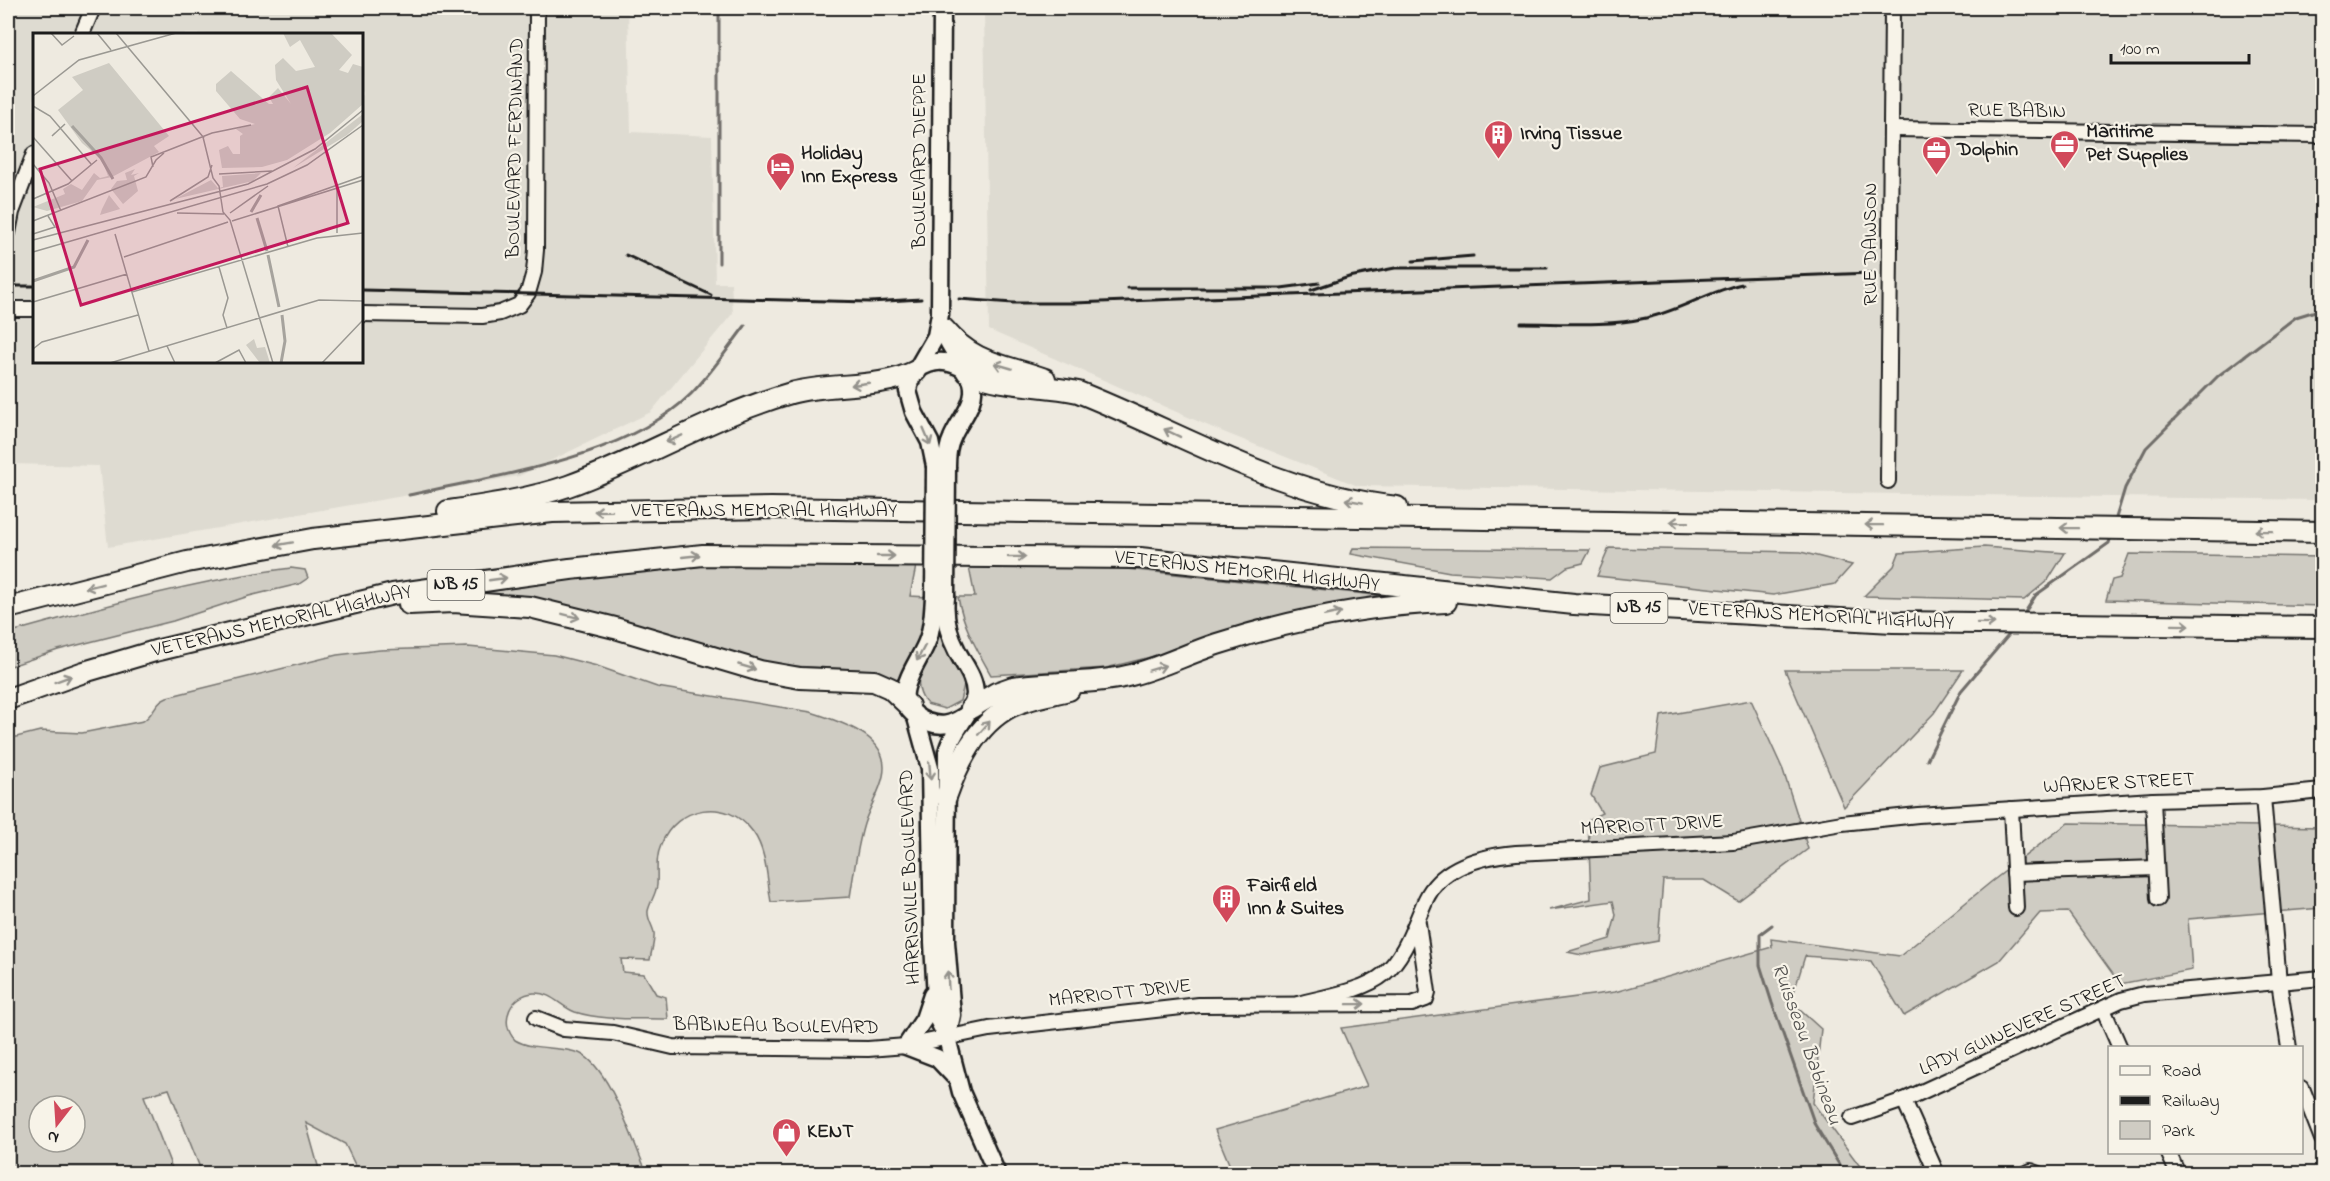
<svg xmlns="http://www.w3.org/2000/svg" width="2330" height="1181" viewBox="0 0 2330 1181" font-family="'Indie Flower',sans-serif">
	<rect width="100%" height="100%" fill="#eeeae0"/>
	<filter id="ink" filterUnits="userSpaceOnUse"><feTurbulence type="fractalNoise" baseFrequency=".0167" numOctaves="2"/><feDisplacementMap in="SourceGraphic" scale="12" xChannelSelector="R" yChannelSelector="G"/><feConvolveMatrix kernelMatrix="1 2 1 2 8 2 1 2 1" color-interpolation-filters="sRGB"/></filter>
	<g filter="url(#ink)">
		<g fill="#dedbd1" fill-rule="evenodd">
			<path d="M8 8H628L631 132 712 136 715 283H731L733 313 651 412 519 476 108 547 99 466 8 464ZM34 34H362V362H34Z"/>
			<path d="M984 8H2322V500L1358 486 1211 427 989 330Z"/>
		</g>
		<g fill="#cfccc3" stroke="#767470" stroke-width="1.5" fill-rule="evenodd">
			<path d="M1984 547 2065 553 2048 580 2024 600 1864 596 1894 566 1899 553Z"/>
			<path d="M1353 548 1590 550 1583 563 1567 567 1552 578 1450 572 1351 554Z"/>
			<path d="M1609 548 1801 552 1852 565 1835 584 1773 595 1597 576Z"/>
			<path d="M2129 554 2322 557V606L2106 600 2112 580 2120 578Z"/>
			<path d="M748 562 1088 565 1394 597 1106 668 991 675C977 650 963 626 958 597H975L969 567 916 566 910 596 928 597C927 628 913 654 898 680L871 670 770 665 472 594 611 574Z"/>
			<path d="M291 568 305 570 308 578 299 584 249 596 173 621 58 650 8 667V633C101 607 195 580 291 568Z"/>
			<path d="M942 626 965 681 960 701 945 709 927 704C906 681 929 649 939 627Z"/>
			<path d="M468 647 554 655 597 666 657 687 811 712C840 722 892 736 883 776 880 792 869 808 864 824 857 847 854 873 850 897L771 902C767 880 767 851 753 832 727 796 676 806 661 845 655 859 658 871 657 885 656 894 650 902 648 911 647 919 653 926 654 933 655 941 651 952 650 960L621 959 623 972 644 974 656 994 666 997 668 1019C639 1018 603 1021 575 1012 561 1007 551 992 534 993 511 994 498 1022 515 1040 534 1051 558 1045 579 1053 610 1066 633 1143 647 1173H359L345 1144 306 1123 320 1173H202L169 1089 144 1096 174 1173H8V739L40 731 82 733 143 721C154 715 154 702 167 697L337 655 380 650ZM39 1106H75V1142H39Z"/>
			<path d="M1785 670H1963L1934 713 1844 807Z"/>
			<path d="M1751 700 1783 770 1808 849 1738 901 1704 880H1663L1658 941 1582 955 1567 952 1610 939 1616 915 1613 901 1549 910 1591 899 1588 820 1602 813 1591 795 1600 768 1656 754 1661 716Z"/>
			<path d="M2068 823 2322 827V908L2188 919 2192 970 2120 984 2068 912 2040 913 1999 961 1904 1016 1871 961 1805 956 1791 1002 1821 1029 1813 1103 1865 1173H1233L1215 1130 1367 1086 1341 1028 1615 992 1772 947 1771 939 1900 956 1991 882Z"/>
		</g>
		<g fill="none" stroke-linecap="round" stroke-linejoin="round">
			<g stroke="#6f6d69" stroke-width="3">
				<path d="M719 8V263"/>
				<path d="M409 495C497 475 625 459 691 394 711 374 728 348 745 326"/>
				<path d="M2115 521 2125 488 2146 448 2218 376 2296 317 2322 309"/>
				<path d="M2022 617 2036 595 2109 543 2111 536"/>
				<path d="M1927 760 1961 691 2013 630"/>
				<path d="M1772 925 1760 934V965L1772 1003 1815 1125 1845 1174"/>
			</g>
			<defs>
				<g id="minor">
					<path d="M82 34 93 8"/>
					<path d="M1891 129 2322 135"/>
					<path d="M8 233 12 212 34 154"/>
					<path d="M8 309H34"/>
					<path d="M362 314 482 316 500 313 519 305 528 293 534 272 536 250 537 8"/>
					<path d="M1888 481 1892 8"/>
					<path d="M2263 797 2279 982 2289 1048"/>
					<path d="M2153 800 2158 899"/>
					<path d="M2011 809 2016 908"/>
					<path d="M2014 873 2156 868"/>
					<path d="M1298 1004C1323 997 1364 991 1384 974 1406 955 1414 925 1426 899 1442 866 1483 856 1516 853L1733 842 1842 823 1918 815 2153 800 2263 797 2322 791"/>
					<path d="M2103 1009 2120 1048"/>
					<path d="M536 1018 564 1029 613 1033 673 1047 868 1049 906 1046 989 1029 1199 1005 1412 1004 1426 999 1428 992 1418 923"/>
					<path d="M2302 1088 2322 1139"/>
					<path d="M1904 1100 1937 1174"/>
					<path d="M1852 1118 1904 1100 2121 1000 2144 994 2322 978"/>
					<path d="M2168 1152 2178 1174"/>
					<path d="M2025 1174 2031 1171 2039 1174"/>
				</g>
				<g id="major">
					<path d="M944 332C950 351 966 364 972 382 978 403 959 420 952 438 948 446 947 456 947 466"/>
					<path d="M917 370C933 359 948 359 965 370"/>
					<path d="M935 466 930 442 914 412 908 391 910 381 936 336 940 314 942 8"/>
					<path d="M934 597C933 611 933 625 928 639 919 666 881 703 927 722 941 727 951 725 963 717"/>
					<path d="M946 597C944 616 948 634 957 651 964 665 975 677 975 694 974 711 952 730 947 752L946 942 952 1015 947 1038"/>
					<path d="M915 714 930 768 933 942 937 1018 947 1038 961 1092 997 1174"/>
					<path d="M932 995 924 1019 906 1046 937 1058 955 1077"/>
				</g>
				<g id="highway">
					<path d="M944 329C974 365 1004 364 1045 379"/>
					<path d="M967 372C1003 387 1040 384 1078 392 1186 435 1279 494 1397 507"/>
					<path d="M448 511C488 505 530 499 568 486 644 459 713 415 791 393 831 382 878 390 916 371"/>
					<path d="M409 604 453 602 530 607 615 628 760 671 800 678 874 681 890 688 909 706"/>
					<path d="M8 608 187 562 313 539 552 512 771 508 2322 532"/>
					<path d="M8 699 84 672 155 651 393 594 570 569 703 555 1140 558 1574 604 1893 622 2322 627"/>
					<path d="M971 708 996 693 1013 687C1050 681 1089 685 1127 676 1158 669 1186 654 1217 644 1291 620 1369 605 1446 602"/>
					<path d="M946 797C958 763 976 725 1010 707 1027 698 1050 695 1069 690"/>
				</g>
			</defs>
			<use href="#minor" stroke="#1c1c1c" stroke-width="18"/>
			<use href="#major" stroke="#1c1c1c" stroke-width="21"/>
			<use href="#highway" stroke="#1c1c1c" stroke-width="24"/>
			<use href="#minor" stroke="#f7f3e8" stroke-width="14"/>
			<use href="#major" stroke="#f7f3e8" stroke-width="16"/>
			<use href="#highway" stroke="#f7f3e8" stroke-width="20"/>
			<g stroke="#1c1c1c" stroke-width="3">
				<path d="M626 255 711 295"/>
				<path d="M1413 261 1473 256"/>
				<path d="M8 286H34"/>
				<path d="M1128 288H1281L1319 283"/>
				<path d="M362 290 870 302 921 299"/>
				<path d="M1311 290 1349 277 1395 268H1547"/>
				<path d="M959 299 1013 303H1074L1872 273"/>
				<path d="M1521 323C1563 323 1606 327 1646 318 1680 311 1709 291 1742 284"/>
			</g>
			<defs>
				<g id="major-bridge">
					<path d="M934 597 935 466"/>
					<path d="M946 597 947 466"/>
				</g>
			</defs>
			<use href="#major-bridge" stroke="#1c1c1c" stroke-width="21" stroke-linecap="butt"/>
			<use href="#major-bridge" stroke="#f7f3e8" stroke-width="16"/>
		</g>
		<defs><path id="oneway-shaft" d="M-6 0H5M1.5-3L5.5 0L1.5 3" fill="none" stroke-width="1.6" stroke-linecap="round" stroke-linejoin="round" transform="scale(1.5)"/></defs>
		<g stroke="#94928c">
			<use href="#oneway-shaft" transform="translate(1003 366) rotate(-164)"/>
			<use href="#oneway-shaft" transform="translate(860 384) rotate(172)"/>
			<use href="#oneway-shaft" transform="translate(1172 433) rotate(-154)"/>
			<use href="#oneway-shaft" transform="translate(927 437) rotate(67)"/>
			<use href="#oneway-shaft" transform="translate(674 439) rotate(156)"/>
			<use href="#oneway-shaft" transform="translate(1354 501) rotate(-170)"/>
			<use href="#oneway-shaft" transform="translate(603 511) rotate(179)"/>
			<use href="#oneway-shaft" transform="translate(1679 522) rotate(-179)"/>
			<use href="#oneway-shaft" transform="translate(1874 525) rotate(-179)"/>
			<use href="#oneway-shaft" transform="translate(2069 528) rotate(-179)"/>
			<use href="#oneway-shaft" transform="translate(2264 531) rotate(-179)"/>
			<use href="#oneway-shaft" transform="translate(284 544) rotate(170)"/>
			<use href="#oneway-shaft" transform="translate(691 556) rotate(-6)"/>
			<use href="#oneway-shaft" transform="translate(886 556)"/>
			<use href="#oneway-shaft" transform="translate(1017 557)"/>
			<use href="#oneway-shaft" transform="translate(498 579) rotate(-8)"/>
			<use href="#oneway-shaft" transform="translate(94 586) rotate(166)"/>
			<use href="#oneway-shaft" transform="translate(1333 614) rotate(-12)"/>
			<use href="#oneway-shaft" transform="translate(571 616) rotate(14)"/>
			<use href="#oneway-shaft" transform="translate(1986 623) rotate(1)"/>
			<use href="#oneway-shaft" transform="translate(2181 625) rotate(1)"/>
			<use href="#oneway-shaft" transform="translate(921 653) rotate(118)"/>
			<use href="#oneway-shaft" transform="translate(747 667) rotate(16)"/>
			<use href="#oneway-shaft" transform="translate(1157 668) rotate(-17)"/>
			<use href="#oneway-shaft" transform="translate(63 679) rotate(-20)"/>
			<use href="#oneway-shaft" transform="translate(984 728) rotate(-49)"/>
			<use href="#oneway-shaft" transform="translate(930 771) rotate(85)"/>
			<use href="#oneway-shaft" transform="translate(948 980) rotate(-93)"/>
			<use href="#oneway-shaft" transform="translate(1356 1004) rotate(-1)"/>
		</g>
	</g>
	<defs>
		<symbol id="building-pin" viewBox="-11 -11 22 30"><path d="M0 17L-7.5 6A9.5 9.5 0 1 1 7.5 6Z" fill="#d1495b" stroke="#f7f3e8"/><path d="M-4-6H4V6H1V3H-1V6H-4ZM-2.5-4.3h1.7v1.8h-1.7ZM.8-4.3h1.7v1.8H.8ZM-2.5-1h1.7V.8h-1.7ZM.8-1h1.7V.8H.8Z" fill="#fff"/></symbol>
		<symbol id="office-pin" viewBox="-11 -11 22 30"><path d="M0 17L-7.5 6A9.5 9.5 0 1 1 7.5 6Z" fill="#d1495b" stroke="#f7f3e8"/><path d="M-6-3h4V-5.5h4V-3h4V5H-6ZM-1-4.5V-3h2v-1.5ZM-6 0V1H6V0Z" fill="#fff"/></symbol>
		<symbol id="hotel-pin" viewBox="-11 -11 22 30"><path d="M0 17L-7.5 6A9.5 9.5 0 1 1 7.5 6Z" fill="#d1495b" stroke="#f7f3e8"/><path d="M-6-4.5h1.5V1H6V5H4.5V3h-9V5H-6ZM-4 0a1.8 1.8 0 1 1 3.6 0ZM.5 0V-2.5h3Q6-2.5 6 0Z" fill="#fff"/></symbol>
		<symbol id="shop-pin" viewBox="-11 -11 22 30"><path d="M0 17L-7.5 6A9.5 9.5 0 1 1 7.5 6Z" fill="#d1495b" stroke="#f7f3e8"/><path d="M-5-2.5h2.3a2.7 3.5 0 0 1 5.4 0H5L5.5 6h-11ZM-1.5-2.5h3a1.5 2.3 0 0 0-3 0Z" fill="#fff"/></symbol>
	</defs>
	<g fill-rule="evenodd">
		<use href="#building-pin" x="1482" y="118" width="33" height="45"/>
		<use href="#office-pin" x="2048" y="128" width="33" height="45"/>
		<use href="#office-pin" x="1920" y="134" width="33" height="45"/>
		<use href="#hotel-pin" x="764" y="150" width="33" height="45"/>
		<use href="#building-pin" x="1210" y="882" width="33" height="45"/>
		<use href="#shop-pin" x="770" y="1116" width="33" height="45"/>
	</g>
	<g text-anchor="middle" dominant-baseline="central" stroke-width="4.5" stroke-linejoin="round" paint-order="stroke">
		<g fill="#f7f3e8" stroke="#5e5c59" stroke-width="1.5">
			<rect x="427.5" y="570" width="57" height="30" rx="4.5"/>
			<rect x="1610.5" y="593" width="57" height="30" rx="4.5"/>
		</g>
		<g font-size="18" font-weight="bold" fill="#1c1c1c">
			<text x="456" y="585">NB 15</text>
			<text x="1639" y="608">NB 15</text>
		</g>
		<g font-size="20" fill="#1c1c1c" stroke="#f7f3e8">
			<text transform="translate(2017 112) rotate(1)">RUE BABIN</text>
			<text transform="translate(516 148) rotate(-89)">BOULEVARD FERDINAND</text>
			<text transform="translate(920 161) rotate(-90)">BOULEVARD DIEPPE</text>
			<text transform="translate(1871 244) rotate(-90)">RUE DAWSON</text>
			<text x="764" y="511">VETERANS MEMORIAL HIGHWAY</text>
			<text transform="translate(1247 572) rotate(6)">VETERANS MEMORIAL HIGHWAY</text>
			<text transform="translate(1821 617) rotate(3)">VETERANS MEMORIAL HIGHWAY</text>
			<text transform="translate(282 622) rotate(-13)">VETERANS MEMORIAL HIGHWAY</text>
			<text transform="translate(2119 784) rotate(-3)">WARNER STREET</text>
			<text transform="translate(1652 826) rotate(-3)">MARRIOTT DRIVE</text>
			<text transform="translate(911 877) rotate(-92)">HARRISVILLE BOULEVARD</text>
			<text transform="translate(1120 994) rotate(-6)">MARRIOTT DRIVE</text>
			<text transform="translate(2023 1026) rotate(-24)">LADY GUINEVERE STREET</text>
			<text transform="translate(776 1027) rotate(1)">BABINEAU BOULEVARD</text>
		</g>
		<g font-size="20" font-weight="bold" fill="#1c1c1c" stroke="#f7f3e8" text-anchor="start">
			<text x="2086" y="132">Maritime<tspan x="2086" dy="23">Pet Supplies</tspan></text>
			<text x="1520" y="134">Irving Tissue</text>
			<text x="1957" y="150">Dolphin</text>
			<text x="801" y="154">Holiday<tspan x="801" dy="23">Inn Express</tspan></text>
			<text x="1247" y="886">Fairfield<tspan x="1247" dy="23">Inn &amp; Suites</tspan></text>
			<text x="807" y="1132">KENT</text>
		</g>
		<g font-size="21" font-style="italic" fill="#535250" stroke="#f7f3e8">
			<text transform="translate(1806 1044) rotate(70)">Ruisseau Babineau</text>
		</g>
	</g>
	<g transform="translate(33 33)">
		<rect width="330" height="330" fill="#eeeae0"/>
		<path d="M250 0H298L319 22 306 37 315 40 320 31 330 34V71L297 100 254 127 229 134 189 135 186 117 195 113 200 121H207V103L210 101 203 96 222 91 207 86 183 58V51L198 38 236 71H240L236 64 245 55 258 71 243 47 242 32 250 25 263 38 282 34 267 7 257 14ZM76 30 136 103 121 113 126 119 79 144 64 147 49 168 14 178 0 174 32 161 30 156 38 151 49 157 61 140 67 145 75 143 69 127 49 110 25 77 50 57 39 44ZM330 81V88L314 102 260 135ZM102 136 98 142 106 140 101 143 105 158 90 171 78 156 84 148 94 147 92 140ZM228 140 220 148 142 166 178 147 185 155 190 154 189 143ZM76 162 87 176 67 182 69 176ZM221 306 224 315 232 314 237 330H227L213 312Z" fill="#cfccc3"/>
		<path fill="none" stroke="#a6a39d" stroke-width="3" d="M39 93 68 125 80 146M218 179 228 162M224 185 234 218M235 222 246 274M0 248 41 234 55 207M248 330 252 308 249 282"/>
		<path fill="none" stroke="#9a9892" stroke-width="1.5" d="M18 0 29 12 41 3M64 0 78 17M83 0 171 105M0 63 46 27 143 0M0 73 17 83 58 131M22 100 19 103 32 91M0 104 39 148M170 104 180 145 186 153 190 179 197 187 240 330M0 131 16 150 28 178M120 134 118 124 179 100 218 92M186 141 239 138M0 166 35 151 64 127M137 168 175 144 179 132M144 180 191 181M197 180 235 153M0 188 113 144 123 127 131 120M199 188 330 147M304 200V155M0 201 22 194 15 183M82 201 116 318M0 207 215 151 282 116 330 77M255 214 245 173 330 143M0 219 234 151 274 132 330 92M91 224 195 189M186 234 195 265 190 282 194 295M99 259 284 205 330 200M0 269 94 241M134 313 142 330M0 316 9 309 105 282M77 330 286 267 330 268M182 330 206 317 213 330M289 330 330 287"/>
		<path fill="#c2185b" fill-opacity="0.15" stroke="#c2185b" stroke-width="3" d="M274 54 315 190 48 272 7 136Z"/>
		<rect width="330" height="330" fill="none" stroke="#1c1c1c" stroke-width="3"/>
	</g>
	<rect width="2330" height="1181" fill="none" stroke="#f7f3e8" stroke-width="30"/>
	<rect x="15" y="15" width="2300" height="1151" fill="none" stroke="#1c1c1c" stroke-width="2" filter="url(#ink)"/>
	<rect x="2108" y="1046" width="195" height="108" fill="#f7f3e8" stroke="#9f9d96" stroke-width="1.5"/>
	<rect x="2120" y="1066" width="30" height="9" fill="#f7f3e8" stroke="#9f9d96" stroke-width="1.5"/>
	<text x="2162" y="1076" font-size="18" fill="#1c1c1c">Road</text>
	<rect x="2120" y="1096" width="30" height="9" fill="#1c1c1c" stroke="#9f9d96" stroke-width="1.5"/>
	<text x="2162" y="1106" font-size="18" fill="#1c1c1c">Railway</text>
	<rect x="2120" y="1121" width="30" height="18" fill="#cfccc3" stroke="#9f9d96" stroke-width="1.5"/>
	<text x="2162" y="1136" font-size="18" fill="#1c1c1c">Park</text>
	<g transform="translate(57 1124) rotate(197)"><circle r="28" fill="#f7f3e8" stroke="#9f9d96" stroke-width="1.5"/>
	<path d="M0-4.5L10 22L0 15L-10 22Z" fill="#d1495b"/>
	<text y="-9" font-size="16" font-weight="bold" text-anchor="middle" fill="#1c1c1c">N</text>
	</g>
	<path d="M2111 54v9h138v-9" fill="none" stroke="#1c1c1c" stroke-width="3"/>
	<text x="2120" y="54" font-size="18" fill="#1c1c1c" stroke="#f7f3e8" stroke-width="4.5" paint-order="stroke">100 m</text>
</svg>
